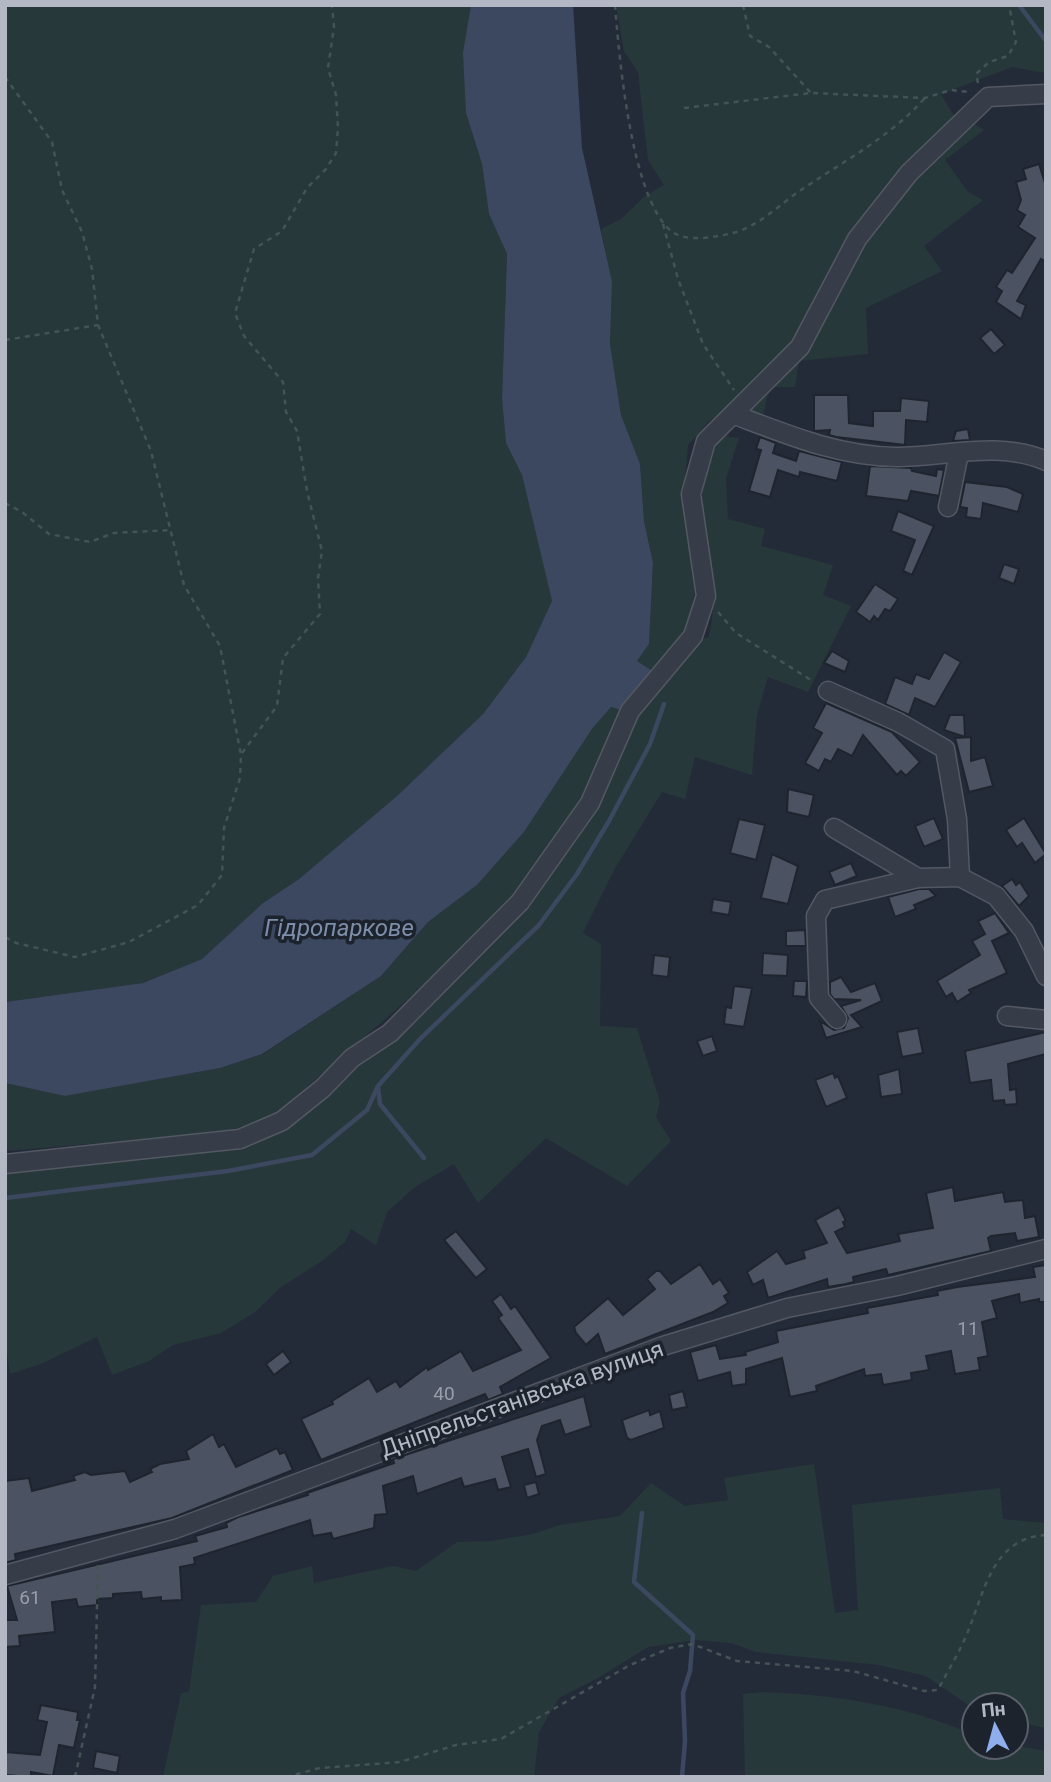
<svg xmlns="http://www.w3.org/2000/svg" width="1051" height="1782" viewBox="0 0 1051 1782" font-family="Roboto,sans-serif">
	<rect width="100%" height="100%" fill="#242b38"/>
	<g fill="#27383a">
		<path d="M5 5H471L466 113 482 164 489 214 507 254 502 399 506 443 522 475 552 601 526 657 483 714 397 796 299 879 263 903 202 959 143 983 5 1002Z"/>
		<path d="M616 5H1046V73L1012 67 941 94 955 118 973 123 984 130 945 160 968 192 983 200 924 246 942 271 866 308 868 354 799 361 795 387H769L762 422 728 409 708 422 688 445 683 501 695 594 685 635 654 672 637 661 649 644 653 563 644 521 640 465 621 415 610 344 612 281 601 229 621 219 645 196 664 185 648 160 638 72 624 51Z"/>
		<path d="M723 436 739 438 726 478 728 519 765 529 761 546 833 565 823 595 851 606 808 692 768 677 757 715 752 775 695 757 685 799 662 792 614 870 583 933 601 944 600 1026 637 1028 660 1102 656 1117 671 1141 627 1186 546 1138 478 1203 454 1164 415 1187 387 1212 376 1245 351 1229 345 1242 322 1261 281 1287 255 1312 221 1333 173 1345 149 1361 112 1375 97 1337 41 1364 10 1374 5 1339V1171L240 1145 289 1127 357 1060 387 1043 412 1024 534 897 600 801 619 763 626 738 645 705 696 638H708C729 571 674 501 723 436Z"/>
		<path d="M611 707 624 711 596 780 524 884 460 954 270 1119 219 1133 5 1151V1083L65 1096 220 1068 263 1054 381 976 428 922 477 885 524 832 592 729Z"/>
		<path d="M814 1464 835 1613 858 1610 852 1505 1000 1488 1003 1519 1046 1523V1728L1016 1722V1705H974V1709L926 1676 879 1665 756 1652 731 1643 696 1640 648 1647 598 1678 559 1698 539 1732 534 1777H163L181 1693 189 1692 201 1605 256 1602 273 1576 312 1566 314 1583 393 1566 416 1571 457 1542 490 1541 533 1534 560 1525 620 1516 651 1483 685 1506 728 1500 724 1478Z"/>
		<path d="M762 1692C837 1695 905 1705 974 1735V1747L1016 1746 1046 1751V1777H745L743 1694Z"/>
	</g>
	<path fill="#3b485f" d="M471 5H573L582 148 612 281 610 344 621 415 640 464 644 521 653 563 649 644 637 661 654 672 624 711 611 707 592 729 524 832 477 885 428 922 381 976 262 1054 220 1068 65 1096 5 1083V1002L143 983 202 959 263 903 299 879 397 796 483 714 526 657 552 601 522 475 506 443 502 399 507 254 489 214 482 164 466 113 463 53Z"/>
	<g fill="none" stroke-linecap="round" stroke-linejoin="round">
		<g stroke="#3b485f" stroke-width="4.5">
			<path d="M1019 5 1046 41"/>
			<path d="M378 1087 380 1104 424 1158"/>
			<path d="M5 1198 228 1171 312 1155 367 1110 378 1086 421 1038 539 925 577 874 609 821 650 744 664 704"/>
			<path d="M642 1513 634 1582 693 1635 690 1671 683 1693 685 1741 682 1777"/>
		</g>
	</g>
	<g fill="#4b5261" stroke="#1f252f" stroke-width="2">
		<path d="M1039 164 1046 186V262L1041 259 1017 301 1026 305 1021 319 996 302 1002 291 996 287 1007 270 1012 273 1035 238 1018 227 1025 215 1017 210 1021 200 1016 182 1026 179 1023 169Z"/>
		<path d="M991 329 1005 345 994 354 980 338Z"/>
		<path d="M814 395H848L849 423 873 426V411H900L901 398 929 401 927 422 906 420 905 445 836 437 829 435 830 430 814 431Z"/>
		<path d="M968 429 970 440 953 441 956 431Z"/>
		<path d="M760 437 776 443 773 453 796 461 799 451 842 462 837 481 800 472 799 477 778 470 770 497 749 491 761 450 756 449Z"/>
		<path d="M870 466 911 468 912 471 936 476 937 469 944 470 939 496 911 491 908 501 866 496Z"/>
		<path d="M965 482 1007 487 1023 494 1018 512 983 503 981 519 966 517 967 508 960 507Z"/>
		<path d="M898 511 934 526 912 575 903 571 915 540 891 531Z"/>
		<path d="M1004 564 1019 569 1014 584 999 578Z"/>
		<path d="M875 584 898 599 890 611 885 609 878 620 874 616 870 622 856 612Z"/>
		<path d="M832 651 849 661 845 672 824 663Z"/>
		<path d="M944 652 961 662 935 707 915 698 909 715 885 704 895 677 912 684 916 674 929 679Z"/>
		<path d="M826 703 892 732 920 762 906 776 901 771 897 775 863 735 852 756 838 749 831 762 825 759 819 771 805 763 822 733 813 728Z"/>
		<path d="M950 715H964L965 737 944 730Z"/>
		<path d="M971 737V761L985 757 993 786 969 792 955 738Z"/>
		<path d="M788 789 814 795 809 817 787 812Z"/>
		<path d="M934 818 943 839 924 847 915 826Z"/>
		<path d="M1024 818 1046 854 1035 863 1022 843 1017 847 1006 830Z"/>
		<path d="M739 819 765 825 756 860 730 853Z"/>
		<path d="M772 854 798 866 788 904 761 898Z"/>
		<path d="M851 863 857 876 835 885 829 872Z"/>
		<path d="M1012 879 1016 885 1020 882 1029 896 1019 906 1002 886Z"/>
		<path d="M919 889H929L936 896 914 905 916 909 895 917 888 897Z"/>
		<path d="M713 899 731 902 729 915 711 912Z"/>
		<path d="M995 913 1009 933 992 941 1007 973 969 990 971 993 957 1002 952 993 946 997 937 981 980 955 972 941 985 934 978 921Z"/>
		<path d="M805 930 806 946H786V931Z"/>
		<path d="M763 953 788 955 787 976 762 975Z"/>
		<path d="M654 955 670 957 668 977 652 975Z"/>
		<path d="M841 977 851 992 875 983 882 1001 851 1015 862 1027 826 1038 820 1021 834 1030 844 1028 848 1018 841 1006 861 1000 834 999 830 994V982Z"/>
		<path d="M794 981H807L806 997 793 996Z"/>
		<path d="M734 986 752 988 744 1027 724 1024 726 1007 731 1008Z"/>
		<path d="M918 1028 923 1053 902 1057 897 1032Z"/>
		<path d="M1046 1032V1054L1008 1064 1010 1090 1016 1089 1017 1104 1005 1105 1004 1100 993 1101 991 1080 970 1083 965 1051Z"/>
		<path d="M712 1036 717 1051 703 1056 697 1041Z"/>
		<path d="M899 1069 902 1094 881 1097 878 1075Z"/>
		<path d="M833 1073 835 1078 838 1076 847 1098 826 1107 815 1080Z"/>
		<path d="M953 1187 955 1201 1003 1192 1005 1202 1023 1200 1025 1218 1035 1216 1039 1237 1017 1241 1015 1233 991 1236 988 1238 991 1251 888 1275 886 1269 853 1277 854 1282 846 1284 828 1287 827 1279 768 1298 763 1280 753 1285 747 1272 777 1251 786 1264 805 1258 803 1251 827 1243 815 1220 839 1207 846 1221 843 1222 845 1227 835 1232 847 1253 900 1241 898 1234 933 1228 926 1193Z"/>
		<path d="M456 1231 487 1269 476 1278 444 1240Z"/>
		<path d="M700 1264 713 1284 720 1279 729 1293 724 1296 728 1303 713 1312 605 1354 598 1334 586 1345 576 1333 574 1327 608 1298 623 1315 655 1289 647 1279 656 1271H660L671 1284Z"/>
		<path d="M1046 1265V1302H1039V1299L1020 1303 1019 1294 992 1301 997 1318 982 1322 988 1356 978 1358 980 1370 955 1374 951 1351 926 1356 929 1370 911 1373 912 1380 883 1385 881 1374 865 1376 864 1369 816 1386 817 1391 790 1397 782 1358 746 1369V1384L732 1386 730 1372 698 1381 690 1352 716 1345 720 1359 746 1355 745 1352 778 1342 776 1331 868 1313 867 1308 938 1295 937 1291 957 1287 1035 1277 1033 1267Z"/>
		<path d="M501 1294 511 1309 515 1306 551 1358 500 1387 503 1394 488 1400 485 1394 321 1460 301 1419 333 1404 332 1401 369 1378 377 1392 396 1381 400 1387 427 1367 428 1370 461 1351 473 1371 521 1350 498 1318 502 1315 492 1301Z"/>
		<path d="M283 1351 291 1362 274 1375 266 1364Z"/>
		<path d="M683 1391 687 1407 672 1410 669 1395Z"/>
		<path d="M584 1396 591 1426 565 1435 560 1420 542 1426 537 1440 546 1474 536 1477 528 1449 502 1457 511 1487 498 1490 495 1479 464 1487 461 1478 417 1494 413 1476 383 1486 387 1514 375 1515 374 1528 333 1539 331 1533 313 1536 310 1520 194 1558 195 1564 180 1567 182 1600 161 1601V1597L142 1599 141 1592 113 1594V1598L97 1599V1605L78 1607 76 1599 52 1602 55 1632 19 1636 20 1646 5 1647V1620H17L7 1586 197 1541 195 1536 227 1527 226 1523 238 1517 308 1495 307 1493 394 1463 393 1459Z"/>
		<path d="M649 1410 650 1415 660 1411 664 1428 631 1440 627 1438 622 1420Z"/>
		<path d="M213 1434 219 1447 224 1444 236 1467 277 1448 280 1454 285 1452 293 1470 172 1518 15 1554 16 1560 5 1563V1481L29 1478 32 1491 75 1480 73 1476 85 1472 91 1475 125 1471 130 1482 152 1472 150 1469 160 1464 189 1459 186 1451Z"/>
		<path d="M536 1482 539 1494 527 1498 524 1485Z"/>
		<path d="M41 1705 78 1712 77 1720H80L74 1748 59 1745 53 1776 31 1772V1777L5 1775V1752L40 1755 47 1722 37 1720Z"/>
		<path d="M96 1751 120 1756 117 1773 93 1768Z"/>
	</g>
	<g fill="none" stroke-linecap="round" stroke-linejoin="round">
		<defs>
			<g id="minor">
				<path d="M735 415C788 435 838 456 896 457 946 457 998 440 1046 461"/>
				<path d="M948 507 959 453"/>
				<path d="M828 691 898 722 945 749 957 819 960 877"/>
				<path d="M834 828 918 878 960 877 996 896 1024 931 1046 976"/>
				<path d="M1007 1016 1046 1020"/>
				<path d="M837 1019 819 998 816 916 825 900 918 878"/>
				<path d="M5 1164 240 1139 282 1121 323 1088 352 1058 390 1033 520 902 590 803 630 711 693 636 706 596 691 494 706 441 800 347 857 239 909 173 988 97 1046 94"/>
				<path d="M5 1575 175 1529 663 1346 787 1308 897 1286 1046 1249"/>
			</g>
		</defs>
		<use href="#minor" stroke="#535863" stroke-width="21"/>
		<g stroke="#445356" stroke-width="2.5" stroke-dasharray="5 5" stroke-linecap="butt">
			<path d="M615 5C619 56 631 198 671 231 686 243 716 237 733 233 759 226 779 205 801 190 844 161 890 137 925 98"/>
			<path d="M743 5 750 36 769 47 811 93"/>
			<path d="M5 77 52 142 62 190 82 232 92 269 98 325 151 451 184 585 220 646 241 755 240 778 224 828 222 875 198 905 129 942 75 957 16 943 5 937"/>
			<path d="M978 83 976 74 989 62 1008 56 1016 42 1009 5"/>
			<path d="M684 108 811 93 925 98 951 90 968 92"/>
			<path d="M663 224 678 279 703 344 734 390"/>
			<path d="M5 340 98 325"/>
			<path d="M5 503 22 512 49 534 90 542 114 533 171 530"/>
			<path d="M718 612 736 633 814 682"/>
			<path d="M242 753 277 706 283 658 320 614 318 578 322 551 307 491 297 431 286 412 283 382 244 336 235 313 254 249 282 231 307 188 326 169 336 153 338 128 336 95 328 68 334 27 332 5"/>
			<path d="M75 1777 95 1687 98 1565"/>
			<path d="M286 1777 320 1768 400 1762 456 1745 501 1739 630 1665 670 1648 692 1644 737 1661 853 1671 924 1691 938 1690C947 1672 958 1655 966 1636 984 1596 990 1538 1046 1535"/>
		</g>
		<use href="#minor" stroke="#373d48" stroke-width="18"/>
	</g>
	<g text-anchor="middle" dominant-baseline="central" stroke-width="7" stroke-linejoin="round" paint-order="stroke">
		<g font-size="19" fill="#999eab">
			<text x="968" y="1328">11</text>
			<text x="444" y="1393">40</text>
			<text x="30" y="1597">61</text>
		</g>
		<g font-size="23" fill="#b3b8c4" stroke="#1d232d">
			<text transform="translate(522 1399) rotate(-20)">Дніпрельстанівська вулиця</text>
		</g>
		<g font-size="24" font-style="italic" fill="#7d8eaa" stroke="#1d232d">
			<text x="339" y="928">Гідропаркове</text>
		</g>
	</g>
	<rect width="1051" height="1782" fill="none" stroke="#b3b8c4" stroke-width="14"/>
	<g transform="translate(995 1726) rotate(354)"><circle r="33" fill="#1d232d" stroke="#595f69" stroke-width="2"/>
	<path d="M0-5L12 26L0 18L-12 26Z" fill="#8faeed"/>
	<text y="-10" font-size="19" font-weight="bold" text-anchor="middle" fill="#b3b8c4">Пн</text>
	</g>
</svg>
